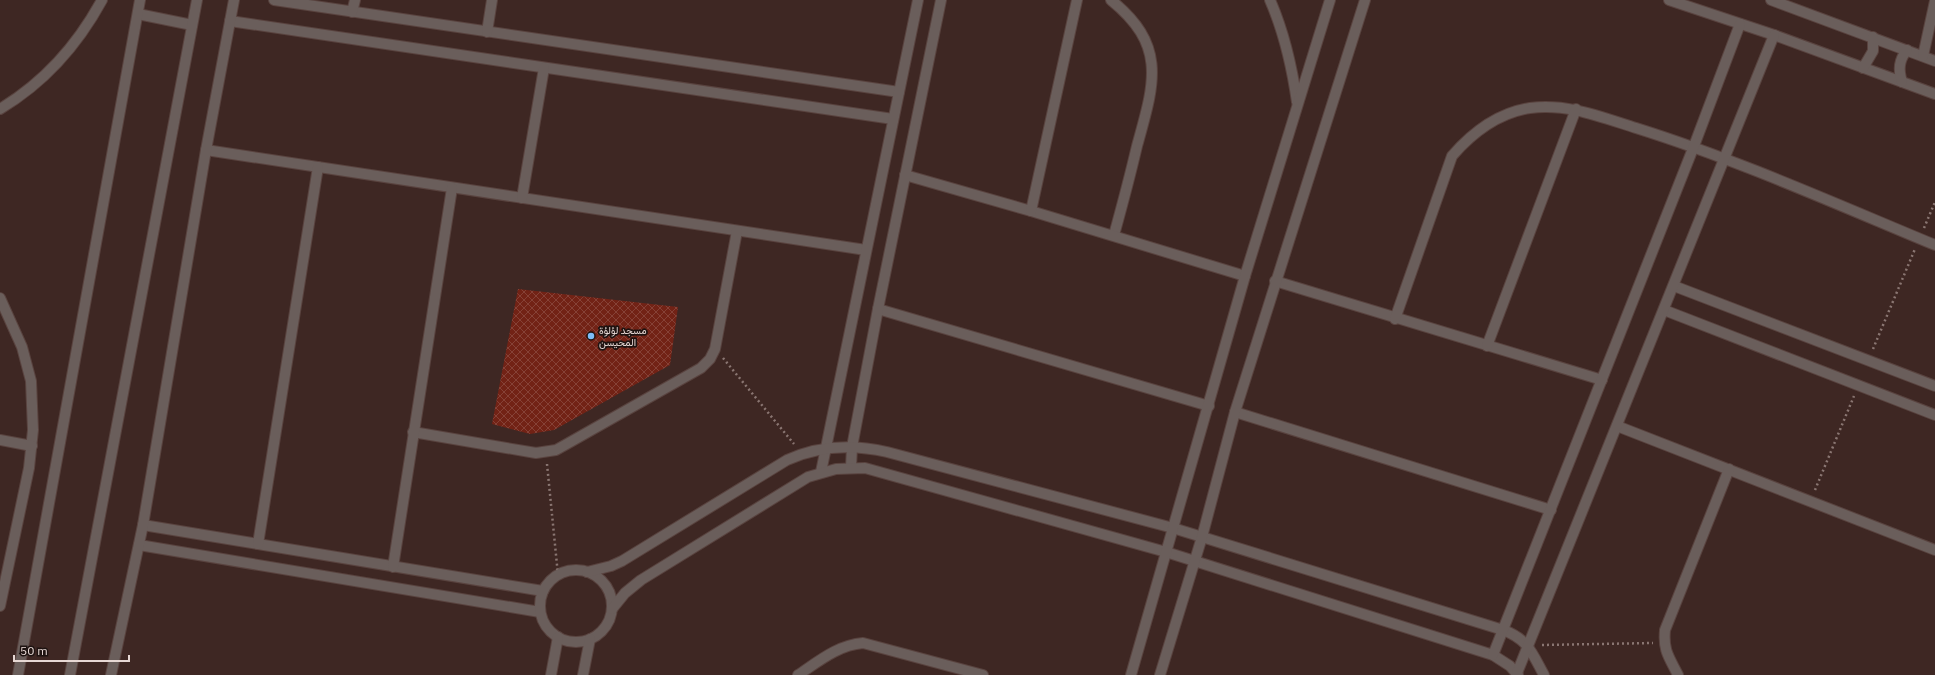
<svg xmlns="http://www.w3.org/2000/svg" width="1935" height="675" viewBox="0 0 1935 675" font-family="'IBM Plex Sans',Vazirmatn,sans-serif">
	<defs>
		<pattern id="building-cross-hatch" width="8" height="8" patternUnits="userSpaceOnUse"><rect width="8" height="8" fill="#722215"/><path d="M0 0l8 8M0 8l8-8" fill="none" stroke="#864136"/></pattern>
	</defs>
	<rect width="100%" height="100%" fill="#3e2723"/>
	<path fill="url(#building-cross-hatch)" d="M518 289 678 307 670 365 554 430 530 434 492 424Z"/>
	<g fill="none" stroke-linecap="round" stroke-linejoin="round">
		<defs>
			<g id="minor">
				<path d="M274 0 899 92"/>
				<path d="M1111 0C1168 46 1154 84 1137 146 1130 176 1122 206 1114 235"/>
				<path d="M1270 0C1284 32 1292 67 1297 102"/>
				<path d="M1669 0 1774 35 1935 94"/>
				<path d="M1771 0 1935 61"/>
				<path d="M352 12 355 0"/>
				<path d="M138 14 192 25"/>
				<path d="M230 21 893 119"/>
				<path d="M487 32 492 0"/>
				<path d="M1923 56 1935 1"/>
				<path d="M1863 68 1873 51V37"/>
				<path d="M1902 82C1898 69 1899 60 1907 50"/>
				<path d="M0 109C45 82 77 46 102 0"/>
				<path d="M206 150 866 250"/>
				<path d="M905 175 1031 211 1245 276"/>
				<path d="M522 198 544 68"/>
				<path d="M1031 211 1077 0"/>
				<path d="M1275 281 1602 380"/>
				<path d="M1674 286 1935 386"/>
				<path d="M0 298 22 347 31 381 33 430 29 468 0 606"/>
				<path d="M878 309 1209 406"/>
				<path d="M1664 310 1935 415"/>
				<path d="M1395 319 1452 156C1472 133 1497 113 1530 108 1567 103 1601 117 1636 128 1738 160 1836 204 1935 245"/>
				<path d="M1487 346 1576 109"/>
				<path d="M1235 412 1551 510"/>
				<path d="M1617 426 1935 550"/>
				<path d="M413 432 536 453 556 450 565 445 701 368 710 359 715 349 737 231"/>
				<path d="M0 440 32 446"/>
				<path d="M851 467 852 447 878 309 941 0"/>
				<path d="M821 472 918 0"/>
				<path d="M143 525 543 591"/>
				<path d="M258 544 318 167"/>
				<path d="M139 545 540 612"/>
				<path d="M393 567 452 188"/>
				<circle cx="576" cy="606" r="36"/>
				<path d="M587 572 611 566 622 561 787 460C820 445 852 444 887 452L1173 528 1503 630C1528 639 1532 653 1544 675"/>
				<path d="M612 609 625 593 641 580 808 477 836 469 865 468 1166 552 1493 655 1510 666 1518 675"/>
				<path d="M1493 655 1694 146 1740 24"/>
				<path d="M1517 673 1774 35"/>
				<path d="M18 675 140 0"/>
				<path d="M70 675 197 0"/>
				<path d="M111 675 143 525 206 150 234 0"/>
				<path d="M551 675 558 637"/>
				<path d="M583 675 590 639"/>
				<path d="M798 675C819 661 838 645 863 643L983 675"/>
				<path d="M1131 675 1245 276 1330 0"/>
				<path d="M1160 675 1202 537 1235 412 1365 0"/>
				<path d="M1678 675C1669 657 1663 651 1665 630L1729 469"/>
			</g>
		</defs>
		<use href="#minor" stroke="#59433f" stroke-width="12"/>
		<g stroke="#8a7672" stroke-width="2.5" stroke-dasharray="2 3" stroke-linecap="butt">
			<path d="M1924 228 1935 202"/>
			<path d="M1873 349 1915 249"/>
			<path d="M723 358 794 444"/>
			<path d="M547 464 558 575"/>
			<path d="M1815 490 1854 396"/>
			<path d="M1542 645 1653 643"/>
		</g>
		<use href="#minor" stroke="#6a5e5b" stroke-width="10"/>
	</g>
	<circle fill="#7dbef9" stroke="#1e1311" stroke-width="1.5" cx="591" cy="336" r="4"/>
	<g text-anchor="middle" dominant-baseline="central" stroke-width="3.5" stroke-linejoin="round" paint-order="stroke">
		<g font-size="10" fill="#e7d8d4" stroke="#1e1311" text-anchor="start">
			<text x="599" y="330">مسجد لؤلؤة<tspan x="599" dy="12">المحيسن</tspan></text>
		</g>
	</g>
	<path d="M14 655v6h115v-6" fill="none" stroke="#e7d8d4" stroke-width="2"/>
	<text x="20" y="655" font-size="12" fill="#e7d8d4" stroke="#1e1311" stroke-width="3" paint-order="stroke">50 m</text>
</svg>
